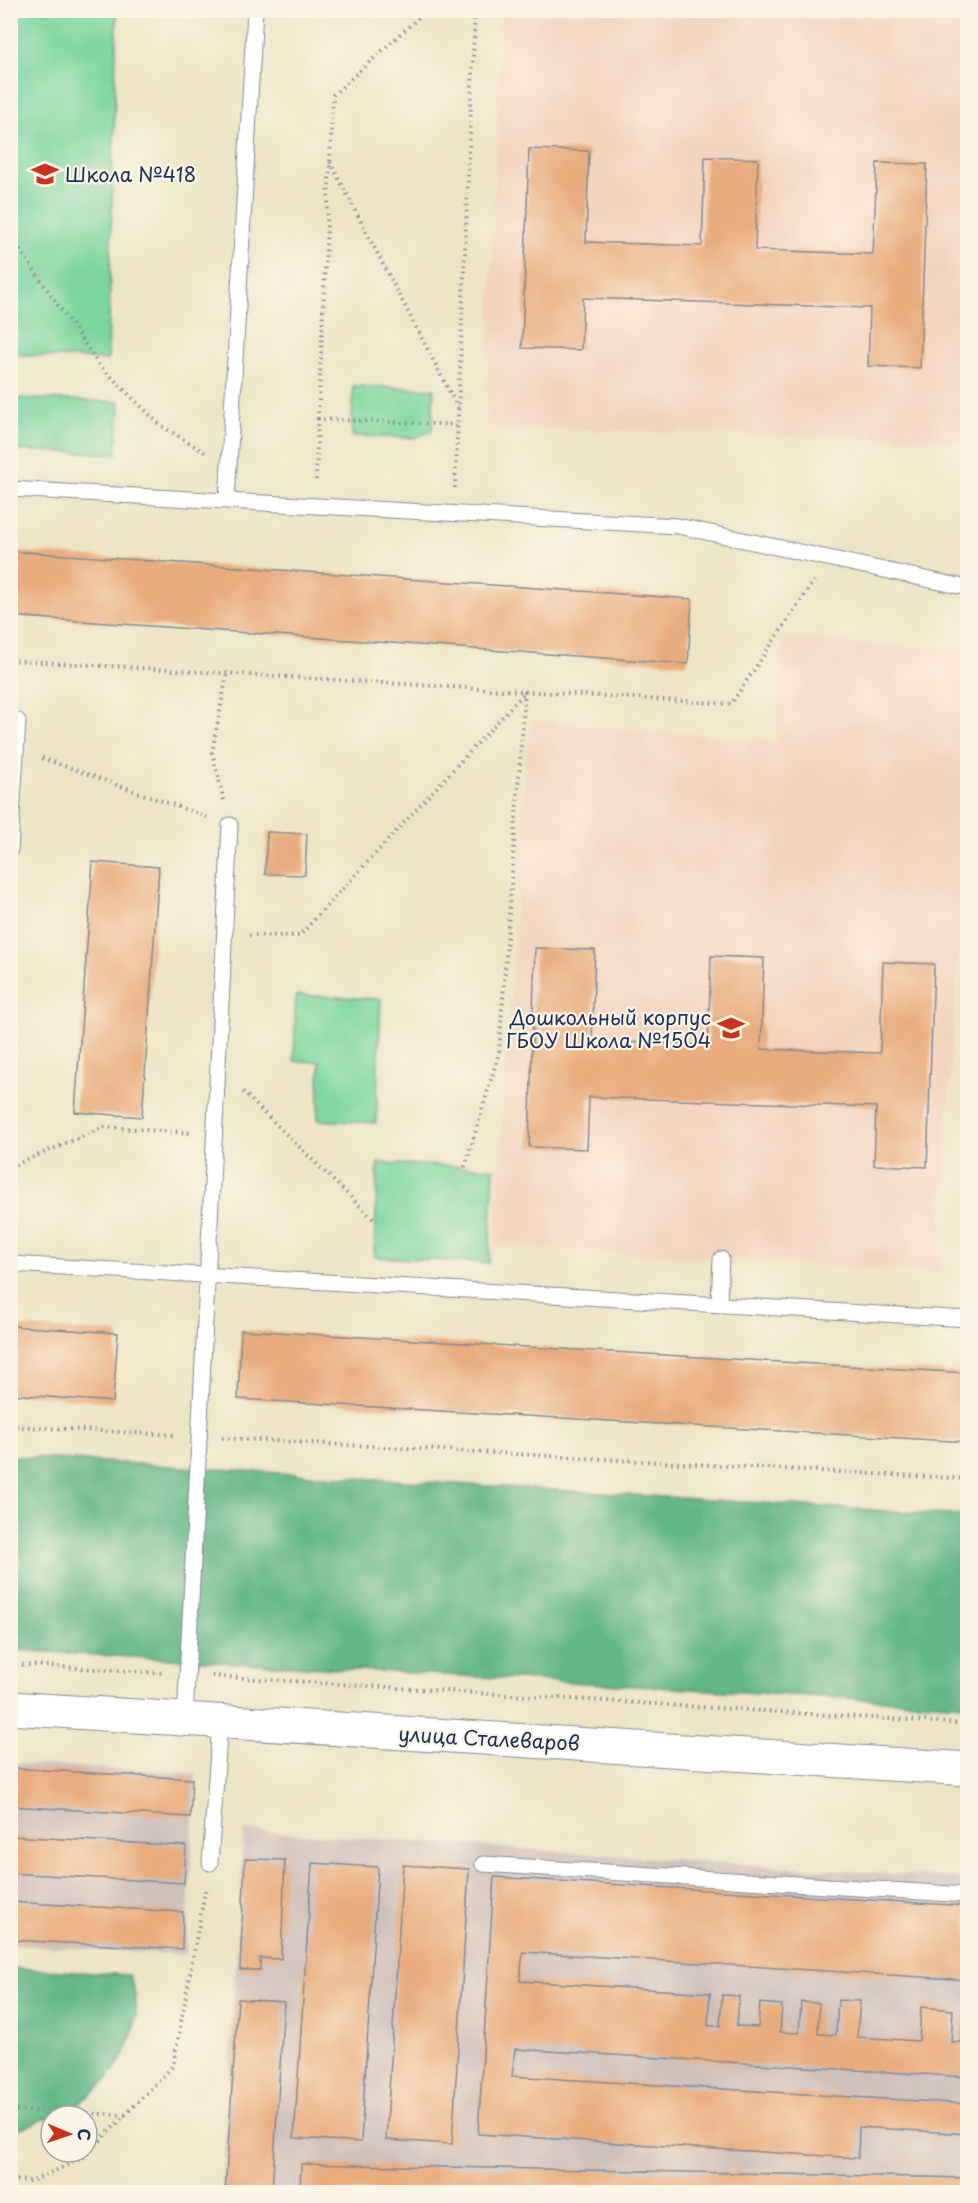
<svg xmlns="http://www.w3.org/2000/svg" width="978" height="2203" viewBox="0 0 978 2203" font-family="'Playpen Sans',sans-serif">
	<rect width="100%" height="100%" fill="#fcf5e5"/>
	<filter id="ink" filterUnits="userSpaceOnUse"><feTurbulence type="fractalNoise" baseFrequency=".0167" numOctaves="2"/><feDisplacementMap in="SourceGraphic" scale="12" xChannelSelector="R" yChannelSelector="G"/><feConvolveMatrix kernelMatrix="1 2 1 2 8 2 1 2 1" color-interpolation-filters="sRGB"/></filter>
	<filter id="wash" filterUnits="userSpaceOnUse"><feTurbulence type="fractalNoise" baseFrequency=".008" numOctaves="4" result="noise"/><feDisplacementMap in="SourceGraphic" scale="24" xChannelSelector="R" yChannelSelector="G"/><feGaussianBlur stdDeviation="1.35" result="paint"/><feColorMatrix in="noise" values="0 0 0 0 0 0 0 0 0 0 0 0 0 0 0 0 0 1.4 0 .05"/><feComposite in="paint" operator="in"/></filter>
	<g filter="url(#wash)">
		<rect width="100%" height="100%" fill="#ede5c5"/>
		<g fill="#f3d4bf">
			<path d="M501 11H967V441L486 427Z"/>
			<path d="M783 637 866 645 967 648V811L938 1272 494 1246 527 745 534 721 775 742Z"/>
		</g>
		<g fill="#cfc0bb">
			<path d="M10 1763 196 1774 186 1955 11 1945Z"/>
			<path d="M244 1830 967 1879V2192H222Z"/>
		</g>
		<g fill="#7bd69d" stroke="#4b827e" stroke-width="1.5">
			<path d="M10 11H117L108 360 11 354Z"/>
			<path d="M353 386 434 389 432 431 415 438 352 436Z"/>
			<path d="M11 398 120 402 117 454 11 450Z"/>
			<path d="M296 995 381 999 376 1123 318 1120 320 1062 294 1061Z"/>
			<path d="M378 1163 494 1168 489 1263 374 1257Z"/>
		</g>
		<g fill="#64b784" stroke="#407371" stroke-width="1.5">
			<path d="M10 1456 967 1516V1705L11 1650Z"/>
			<path d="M10 1968 129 1975C150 2023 122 2072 82 2101 62 2115 33 2123 11 2132Z"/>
		</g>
		<g id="blocks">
			<g fill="#e9ad7f">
				<path d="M529 149 589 151 586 242 702 246 705 157 758 159 755 250 873 254 877 163 927 164 920 368 868 366 870 308 583 298 581 350 522 348Z"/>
				<path d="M10 551 692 599 688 664 10 616Z"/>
				<path d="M267 832 307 834 305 875 265 874Z"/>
				<path d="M93 862 159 867 142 1117 75 1112Z"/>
				<path d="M535 948 595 950 592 1041 708 1045 711 956 764 958 761 1049 880 1053 883 962 934 964 927 1167 874 1165 876 1107 589 1097 587 1149 529 1147Z"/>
				<path d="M10 1326 118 1333 113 1402 10 1394Z"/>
				<path d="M241 1330 968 1373V1442L238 1399Z"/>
				<path d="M10 1768 192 1779 190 1817 10 1806Z"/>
				<path d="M10 1836 186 1846 184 1883 10 1873Z"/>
				<path d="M245 1859 285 1860 281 1959 260 1958V1970H240Z"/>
				<path d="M312 1863 378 1867 361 2142 294 2138Z"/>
				<path d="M403 1865 469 1869 452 2144 386 2140Z"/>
				<path d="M494 1877 968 1906V1980L523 1952 520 1981 710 1993 708 2026H720L722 1995 739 1996 737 2026 758 2027 760 2003 782 2005 780 2032 799 2033 801 2002 819 2003 818 2034 836 2035 838 2000 860 2001 857 2037 919 2041 921 2007 953 2010 951 2042H961L963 2015H968V2077L515 2049 512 2076 968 2104V2134L859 2127 858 2158 478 2134Z"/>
				<path d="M10 1902 183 1912 182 1949 10 1940Z"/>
				<path d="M238 1999 284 2002 272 2192H225Z"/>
				<path d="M301 2164 968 2178V2192H300Z"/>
			</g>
		</g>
	</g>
	<g filter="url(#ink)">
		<use href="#blocks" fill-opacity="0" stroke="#848a92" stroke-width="1.5"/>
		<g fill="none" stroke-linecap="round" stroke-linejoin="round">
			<defs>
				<g id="lane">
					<path d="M10 489 678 526 968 588"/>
					<path d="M227 500 255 10"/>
					<path d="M10 720 18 721 10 849"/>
					<path d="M10 1264 968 1319"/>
					<path d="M719 1303 721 1259"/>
					<path d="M185 1719 230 825"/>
					<path d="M210 1863 220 1722"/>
					<path d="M483 1864 968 1895"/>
				</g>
				<path id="secondary" d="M10 1708 968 1769"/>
			</defs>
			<use href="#lane" stroke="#848a92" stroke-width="17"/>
			<use href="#secondary" stroke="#848a92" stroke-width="35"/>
			<g stroke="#848a92" stroke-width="4" stroke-dasharray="1.5 4.5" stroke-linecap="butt">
				<path d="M330 162 458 408"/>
				<path d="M10 235 99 365 160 425 206 453"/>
				<path d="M318 419 333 95 427 10"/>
				<path d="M316 480 318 419 458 425"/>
				<path d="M455 488 475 10"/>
				<path d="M10 660 731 704 814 581"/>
				<path d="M42 758 207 817"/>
				<path d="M224 800 212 752 227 674"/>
				<path d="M249 935 299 936 525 692"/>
				<path d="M243 1092 375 1221"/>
				<path d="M10 1167 105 1127 190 1133"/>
				<path d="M465 1167 499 1053 525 691"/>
				<path d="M10 1426 176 1435"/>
				<path d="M222 1438 968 1479"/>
				<path d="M10 1664 162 1673"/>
				<path d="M212 1676 968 1724"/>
				<path d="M10 2110 125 2115"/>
				<path d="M10 2180 32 2181 83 2158 173 2066 206 1886"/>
			</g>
			<use href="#lane" stroke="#fff" stroke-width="15"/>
			<use href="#secondary" stroke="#fff" stroke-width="33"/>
		</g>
	</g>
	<defs>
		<symbol id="school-bare" viewBox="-9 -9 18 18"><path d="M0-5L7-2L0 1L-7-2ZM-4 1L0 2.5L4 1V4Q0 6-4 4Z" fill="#c8321e" stroke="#fcf5e5" stroke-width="2.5" paint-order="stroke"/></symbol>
	</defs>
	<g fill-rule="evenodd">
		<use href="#school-bare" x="26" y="155" width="38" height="38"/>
		<use href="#school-bare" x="712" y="1009" width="38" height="38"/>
	</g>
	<g text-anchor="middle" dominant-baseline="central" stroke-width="4.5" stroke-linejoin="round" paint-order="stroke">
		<g font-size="20" fill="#1b2f5e" stroke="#fcf5e5" text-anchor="start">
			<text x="65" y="174">Школа №418</text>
			<text x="711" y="1017" text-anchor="end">Дошкольный корпус<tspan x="711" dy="23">ГБОУ Школа №1504</tspan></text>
		</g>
		<g font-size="20" fill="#1b2f5e" stroke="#fcf5e5">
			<text transform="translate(489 1738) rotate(3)">улица Сталеваров</text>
		</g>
	</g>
	<rect width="978" height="2203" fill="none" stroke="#fcf5e5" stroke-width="36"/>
	<g transform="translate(69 2134) rotate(92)"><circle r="28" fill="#fcf5e5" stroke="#a2a6af" stroke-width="1.5"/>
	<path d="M0-4.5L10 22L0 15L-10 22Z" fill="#c8321e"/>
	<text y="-9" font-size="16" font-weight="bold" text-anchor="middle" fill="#1b2f5e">С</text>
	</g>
</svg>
